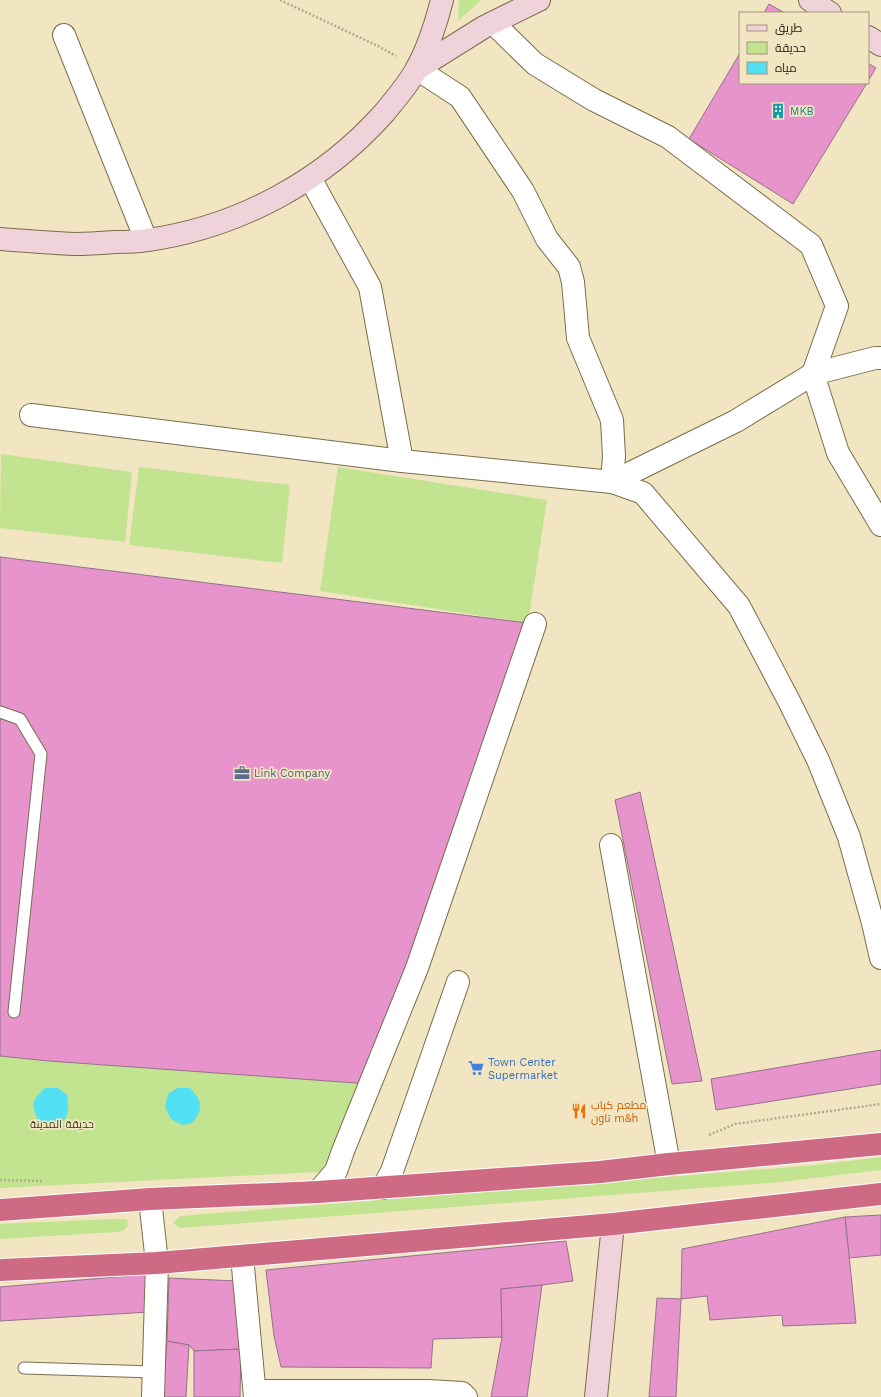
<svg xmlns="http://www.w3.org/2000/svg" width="881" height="1397" viewBox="0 0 881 1397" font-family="'Work Sans',Cairo,sans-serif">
	<rect width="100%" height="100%" fill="#f2e5c1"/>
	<g fill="#c2e390">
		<path d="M459 0H481L458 21Z"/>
		<path d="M1 454 132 472 125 542 0 528Z"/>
		<path d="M139 467 290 485 282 563 129 545Z"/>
		<path d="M338 467 547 500 528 623 320 591Z"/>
		<path d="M0 1056 49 1061 370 1084 336 1171 0 1188Z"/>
		<path d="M881 1157V1170L781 1182 180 1228 173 1223 180 1216 806 1166Z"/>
		<path d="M114 1219H127L128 1226 123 1231 116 1232 0 1239V1224Z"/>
	</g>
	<g fill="#52e1f4">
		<path d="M45 1088H58L67 1095C71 1119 63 1130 39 1122 31 1104 31 1101 45 1088Z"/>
		<path d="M177 1088H190C202 1101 204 1109 192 1123L182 1125 171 1119 165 1107 168 1094Z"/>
	</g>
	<g fill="#e794cc" stroke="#937388">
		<path d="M769 4 785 13H764Z"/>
		<path d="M740 53V83H867L793 204 689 139Z"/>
		<path d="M868 63 876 68 868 81Z"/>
		<path d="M0 557 535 624 370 1084 49 1061 0 1056Z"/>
		<path d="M640 792 702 1081 672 1084 615 800Z"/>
		<path d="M881 1050V1084L716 1110 711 1079Z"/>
		<path d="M881 1215V1255L849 1258 845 1217Z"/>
		<path d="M845 1217 856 1323 783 1326 782 1315 710 1320 707 1296 681 1299 682 1249Z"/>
		<path d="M566 1241 573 1281 542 1285 501 1289 502 1337 433 1339 431 1368 281 1367 274 1336 266 1270Z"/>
		<path d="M149 1274 150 1312 0 1321V1287Z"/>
		<path d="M169 1278 237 1281 241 1349 194 1351 189 1345 167 1341Z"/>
		<path d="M542 1285 527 1397H491L502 1337 501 1289Z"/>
		<path d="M657 1298 681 1299 676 1397H649Z"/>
		<path d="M167 1341 189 1345 186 1397H163Z"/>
		<path d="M241 1349 240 1397H194V1351Z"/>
	</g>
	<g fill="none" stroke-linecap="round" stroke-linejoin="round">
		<defs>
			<g id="lane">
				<path d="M0 712 20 719 41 754 14 1012"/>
				<path d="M24 1368 154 1372"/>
			</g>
			<g id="street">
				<path d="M493 23 535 64 594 100 668 137 811 245 837 306 813 374 838 453 881 525"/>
				<path d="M64 35 146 240"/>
				<path d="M417 69 460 97 523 191 547 239 569 267 573 282 578 338 612 420 614 456 612 482"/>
				<path d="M31 415 402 461 370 287 310 178"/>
				<path d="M402 461 612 482 643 493 739 606 789 701 818 760 849 837 873 923 881 958"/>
				<path d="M612 482 736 421 813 374 875 358H881"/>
				<path d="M611 845 669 1164"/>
				<path d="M383 1188 392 1171 458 982"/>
				<path d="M318 1192 336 1171 343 1151 417 968 535 624"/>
				<path d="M150 1199 157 1263 153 1397"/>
				<path d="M242 1256 255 1397"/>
				<path d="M256 1391H428L462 1393 466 1397"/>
			</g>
			<g id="secondary">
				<path d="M810 0 830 13"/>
				<path d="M868 37 881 45"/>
				<path d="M417 69 484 27 539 0"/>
				<path d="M0 239C25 241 50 243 75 244 88 244 102 243 115 242 126 242 137 242 148 240 239 227 324 181 385 112 396 98 409 84 417 68 429 47 436 23 442 0"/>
				<path d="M596 1397 613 1224"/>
			</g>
			<g id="highway">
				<path d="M0 1210 150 1199 318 1192 600 1172 669 1164 881 1144"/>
				<path d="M0 1270 157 1263 613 1224 881 1194"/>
			</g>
		</defs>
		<use href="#lane" stroke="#7a6e4d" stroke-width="13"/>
		<use href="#street" stroke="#7a6e4d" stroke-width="24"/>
		<use href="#secondary" stroke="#7a6e4d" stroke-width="24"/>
		<use href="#highway" stroke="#fff" stroke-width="24"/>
		<g stroke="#b4aa8d" stroke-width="2.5" stroke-dasharray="2 2" stroke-linecap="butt">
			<path d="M280 0 378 46 396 56"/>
			<path d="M709 1135 735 1124 881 1104"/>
			<path d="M0 1180 42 1181"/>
		</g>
		<use href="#lane" stroke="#fff" stroke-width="11"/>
		<use href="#street" stroke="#fff" stroke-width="22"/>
		<use href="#secondary" stroke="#f0d2da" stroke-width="22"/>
		<use href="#highway" stroke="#ce6a83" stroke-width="22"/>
	</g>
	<defs>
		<symbol id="building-bare" viewBox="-9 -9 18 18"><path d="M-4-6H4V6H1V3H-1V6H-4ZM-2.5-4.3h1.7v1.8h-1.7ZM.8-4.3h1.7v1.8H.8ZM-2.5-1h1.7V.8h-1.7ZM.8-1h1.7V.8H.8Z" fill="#0f9aa8" stroke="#f2e5c1" stroke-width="2.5" paint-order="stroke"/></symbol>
		<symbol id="office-bare" viewBox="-9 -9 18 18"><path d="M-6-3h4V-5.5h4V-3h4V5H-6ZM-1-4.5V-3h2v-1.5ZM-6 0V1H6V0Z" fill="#5c6f8a" stroke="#f2e5c1" stroke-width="2.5" paint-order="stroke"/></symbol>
		<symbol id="supermarket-bare" viewBox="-9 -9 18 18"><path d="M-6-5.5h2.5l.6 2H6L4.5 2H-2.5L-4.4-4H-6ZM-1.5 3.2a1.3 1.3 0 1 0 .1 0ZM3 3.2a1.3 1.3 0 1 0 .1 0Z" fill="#3f7fe0" stroke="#f2e5c1" stroke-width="2.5" paint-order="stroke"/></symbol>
		<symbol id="restaurant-bare" viewBox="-9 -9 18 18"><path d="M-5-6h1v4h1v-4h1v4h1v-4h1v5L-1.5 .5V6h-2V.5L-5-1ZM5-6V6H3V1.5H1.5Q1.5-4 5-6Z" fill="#e8710a" stroke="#f2e5c1" stroke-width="2.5" paint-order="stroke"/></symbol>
	</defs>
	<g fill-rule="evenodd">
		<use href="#building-bare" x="767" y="100" width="22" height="22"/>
		<use href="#office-bare" x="231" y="762" width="22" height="22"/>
		<use href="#supermarket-bare" x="465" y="1057" width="22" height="22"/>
		<use href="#restaurant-bare" x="568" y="1100" width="22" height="22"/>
	</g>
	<g text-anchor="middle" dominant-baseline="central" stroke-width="3.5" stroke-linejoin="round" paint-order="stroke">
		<g font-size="11" fill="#0d838f" stroke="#f2e5c1" text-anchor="start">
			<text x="790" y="111">MKB</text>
		</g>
		<g font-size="11" fill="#4e5e75" stroke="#f2e5c1" text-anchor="start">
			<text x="254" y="773">Link Company</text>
		</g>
		<g font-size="11" fill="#366cbe" stroke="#f2e5c1" text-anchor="start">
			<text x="488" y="1062">Town Center<tspan x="488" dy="13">Supermarket</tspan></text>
		</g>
		<g font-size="11" fill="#c56008" stroke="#f2e5c1" text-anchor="start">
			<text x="591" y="1105">مطعم كباب<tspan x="591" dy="13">تاون m&amp;h</tspan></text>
		</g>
		<g font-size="11" fill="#2f3d18" stroke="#f2e5c1">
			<text x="62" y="1124">حديقة المدينة</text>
		</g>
	</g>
	<rect x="739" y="12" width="130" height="72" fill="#f2e5c1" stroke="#a1977d"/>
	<rect x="747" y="25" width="20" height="6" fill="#f0d2da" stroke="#a1977d"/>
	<text x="775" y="32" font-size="12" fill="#282316">طريق</text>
	<rect x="747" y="42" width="20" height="12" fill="#c2e390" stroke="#a1977d"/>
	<text x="775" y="52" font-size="12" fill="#282316">حديقة</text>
	<rect x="747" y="62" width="20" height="12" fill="#52e1f4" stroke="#a1977d"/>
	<text x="775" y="72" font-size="12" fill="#282316">مياه</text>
</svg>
